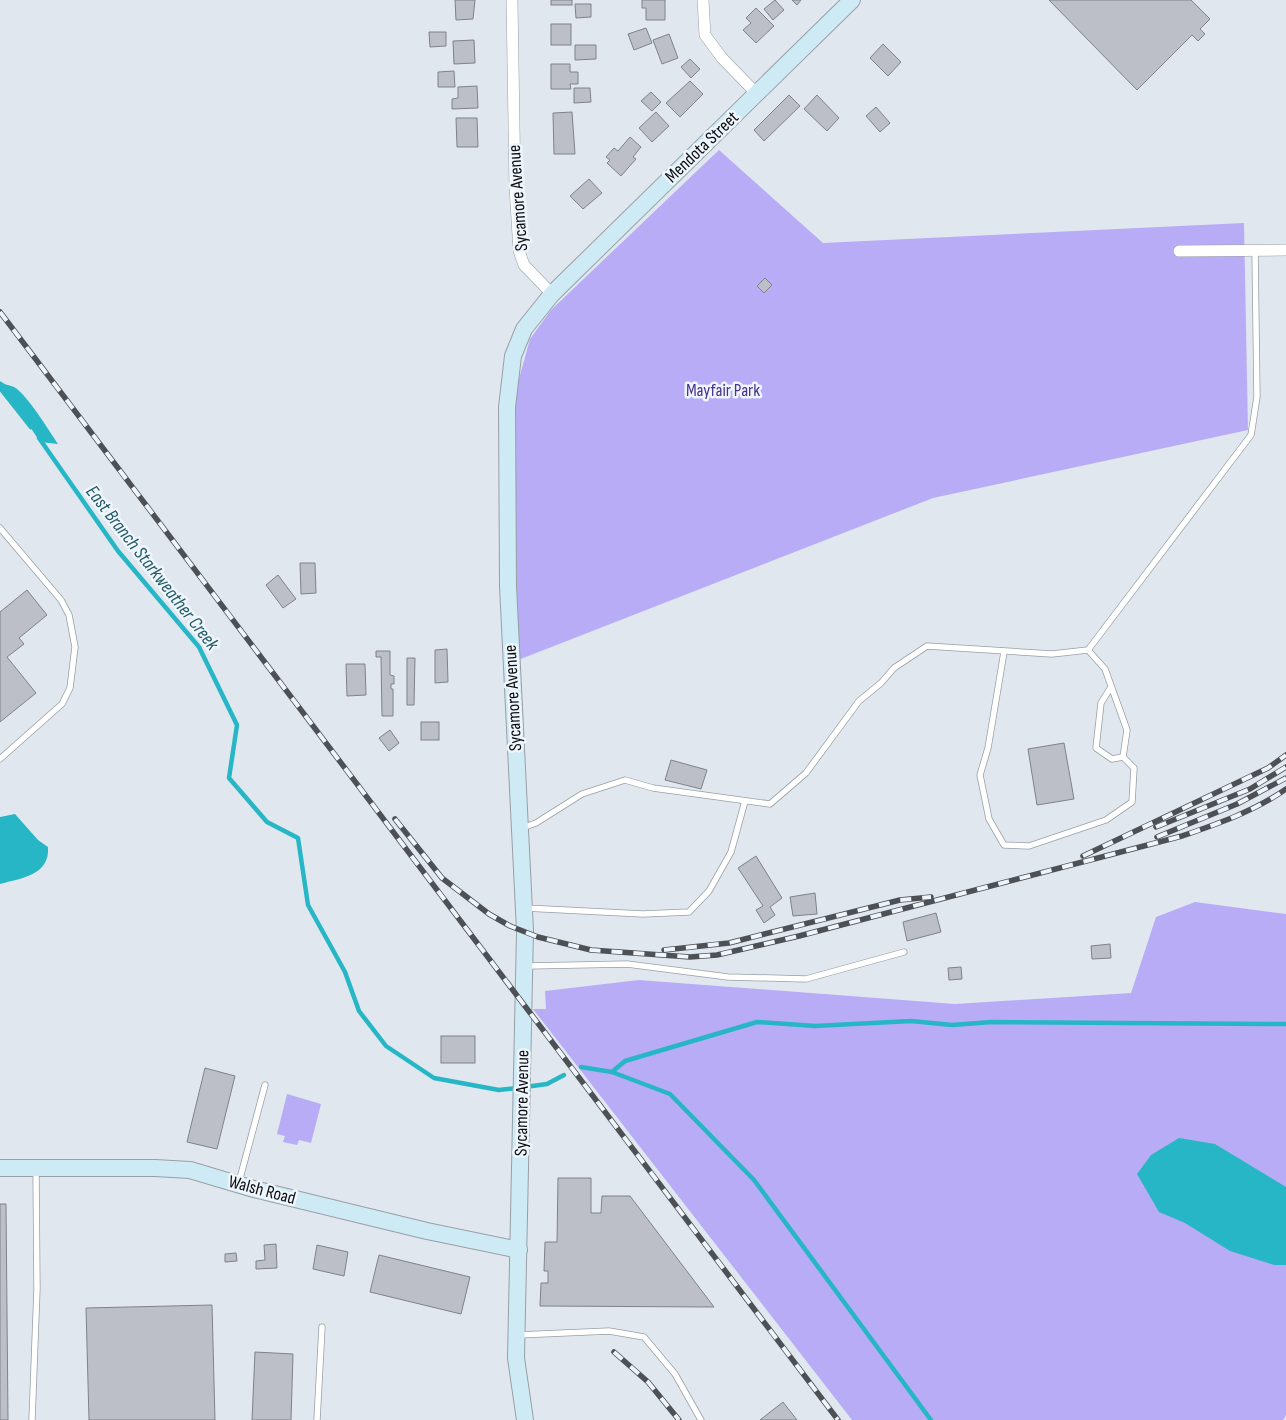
<svg xmlns="http://www.w3.org/2000/svg" width="1286" height="1420" viewBox="0 0 1286 1420" font-family="'Sofia Sans Condensed',sans-serif">
	<rect width="100%" height="100%" fill="#e1e7ee"/>
	<g fill="#b8acf7">
		<path d="M719 150 823 243 1244 223 1248 430 933 498 513 662 514 419 517 386 530 339 551 310Z"/>
		<path d="M1195 902 1286 914V1415L1283 1420H852L533 1009H546L545 991 639 980 955 1004 1131 993 1156 917Z"/>
		<path d="M287 1094 321 1104 311 1143 299 1140 297 1145 283 1142 285 1136 277 1134Z"/>
	</g>
	<g fill="#26b6c6">
		<path d="M0 381C5 385 9 385 14 387 26 393 50 432 58 444L40 442 21 413 0 390Z"/>
		<path d="M15 814 38 840 48 847C50 875 22 878 0 884V817Z"/>
		<path d="M1179 1138 1215 1144 1286 1187V1265H1274L1230 1251 1185 1223 1159 1212 1137 1174 1151 1155Z"/>
	</g>
	<g fill="none" stroke-linecap="round" stroke-linejoin="round">
		<g stroke="#26b6c6" stroke-width="4.5">
			<path d="M0 388 31 427"/>
			<path d="M39 438 118 551 199 647 237 725 229 778 267 822 298 838 308 905 345 972 359 1011 386 1046 434 1078 499 1090 517 1088"/>
			<path d="M581 1067 612 1072 670 1094 754 1180 931 1420"/>
			<path d="M612 1072 625 1061 757 1022 815 1026 911 1021 952 1025 992 1022 1286 1024"/>
			<path d="M525 1087 547 1084 564 1075"/>
		</g>
	</g>
	<g fill="#bcbfc7" stroke="#7f8289">
		<path d="M455 0H475L473 19 456 20Z"/>
		<rect x="551" y="0" width="21" height="5"/>
		<path d="M642 0H665V20H646V8H642Z"/>
		<path d="M775 0 784 10 773 20 764 9Z"/>
		<path d="M792 0H801L797 5Z"/>
		<path d="M1049 0H1191L1210 19 1200 29 1205 34 1198 41 1192 35 1137 90Z"/>
		<path d="M575 4H591V17L576 18Z"/>
		<path d="M756 8 774 26 756 43 743 30 751 23 746 18Z"/>
		<rect x="551" y="24" width="20" height="21"/>
		<path d="M646 28 652 43 634 50 628 34Z"/>
		<path d="M429 32H446V46L430 47Z"/>
		<path d="M669 34 678 58 662 64 653 40Z"/>
		<path d="M474 40 475 63 454 64 453 41Z"/>
		<path d="M883 44 901 62 888 76 870 58Z"/>
		<path d="M575 45H596V59L575 60Z"/>
		<path d="M690 59 700 69 691 78 681 67Z"/>
		<path d="M551 64H570V72H578V84H570L571 89H551Z"/>
		<path d="M454 71 455 87H438V72Z"/>
		<path d="M690 81 703 94 680 117 666 103Z"/>
		<path d="M477 86 478 108 452 109V99L458 98V87Z"/>
		<path d="M574 88H590L591 102 574 103Z"/>
		<path d="M651 92 661 102 652 111 641 101Z"/>
		<path d="M789 95 800 106 764 141 754 130Z"/>
		<path d="M817 95 839 118 827 131 804 109Z"/>
		<path d="M876 107 890 123 880 132 866 116Z"/>
		<path d="M572 112 575 154H554L553 113Z"/>
		<path d="M656 112 669 126 652 142 639 128Z"/>
		<path d="M456 118H477L478 147H457Z"/>
		<path d="M630 137 641 147 633 157 636 159 621 176 607 163 610 160 606 157 614 148 618 151Z"/>
		<path d="M589 179 602 193 583 209 570 196Z"/>
		<path d="M765 278 772 285 764 293 757 286Z"/>
		<path d="M300 563H315L316 593 301 594Z"/>
		<path d="M278 575 296 599 283 608 266 585Z"/>
		<path d="M27 590 47 615 19 638 24 644 7 657 36 693 0 722V612Z"/>
		<path d="M447 649 448 682 435 683V650Z"/>
		<path d="M376 651H390V675L394 676V684H391V689H393V716H382L381 657H376Z"/>
		<path d="M407 658H415L414 705H407Z"/>
		<path d="M346 664H365L366 695 347 696Z"/>
		<rect x="421" y="722" width="18" height="18"/>
		<path d="M390 730 399 743 389 751 379 738Z"/>
		<path d="M1064 743 1074 799 1037 805 1028 749Z"/>
		<path d="M671 760 707 770 701 789 665 780Z"/>
		<path d="M756 856 782 898 770 907 775 915 764 923 756 910 763 906 738 868Z"/>
		<path d="M815 893 817 914 793 916 790 897Z"/>
		<path d="M936 913 941 932 907 941 903 922Z"/>
		<path d="M1110 944 1111 958 1092 959 1091 946Z"/>
		<path d="M961 967 962 979 949 980 948 968Z"/>
		<rect x="441" y="1036" width="34" height="27"/>
		<path d="M205 1068 235 1076 217 1149 187 1142Z"/>
		<path d="M558 1178H591V1213H601L602 1196H630L714 1307 540 1306 541 1283H548V1271H544L545 1242H557Z"/>
		<path d="M0 1204H6L8 1420H0Z"/>
		<path d="M276 1244 277 1268 256 1269V1261L265 1260 264 1245Z"/>
		<path d="M317 1245 348 1252 344 1276 313 1269Z"/>
		<path d="M236 1253 237 1261 225 1262V1254Z"/>
		<path d="M379 1255 470 1277 461 1314 370 1292Z"/>
		<path d="M212 1305 215 1420H89L86 1308Z"/>
		<path d="M255 1352 293 1354 291 1420H252Z"/>
		<path d="M783 1402 797 1420H760Z"/>
	</g>
	<g fill="none" stroke-linecap="round" stroke-linejoin="round">
		<defs>
			<g id="lane">
				<path d="M0 528 61 600 69 615 75 647 70 688 62 704 0 759"/>
				<path d="M1088 650 1105 669 1127 730 1123 757 1112 759 1096 748 1101 703 1111 687"/>
				<path d="M1004 652 988 748 980 775 989 819 1004 845 1029 846 1106 820 1132 802 1134 768 1123 757"/>
				<path d="M522 828 536 823 582 794 625 780 653 788 770 804 806 773 859 701 881 683 894 668 927 646 1052 654 1088 650 1251 435 1257 397 1255 250"/>
				<path d="M525 908 643 914 689 912 709 891 731 852 745 801"/>
				<path d="M527 966 627 964 728 977 806 979 904 952"/>
				<path d="M239 1182 265 1085"/>
				<path d="M518 1335 609 1331 644 1337 675 1374 701 1420"/>
				<path d="M32 1420 37 1289 36 1170"/>
				<path d="M317 1420 322 1327"/>
			</g>
			<g id="street">
				<path d="M512 0 515 187 519 251 524 265 552 294"/>
				<path d="M703 0 705 35 722 58 757 94"/>
				<path d="M1179 251 1286 250"/>
			</g>
			<g id="secondary">
				<path d="M0 1168H155L190 1170 254 1189 427 1231 519 1250"/>
				<path d="M525 1420 516 1358 525 931 508 586 507 407 513 356 524 329 552 294 852 0"/>
			</g>
		</defs>
		<use href="#lane" stroke="#989fa5" stroke-width="7"/>
		<use href="#street" stroke="#989fa5" stroke-width="12"/>
		<use href="#secondary" stroke="#989fa5" stroke-width="18"/>
		<use href="#lane" stroke="#fff" stroke-width="5.5"/>
		<use href="#street" stroke="#fff" stroke-width="11"/>
		<use href="#secondary" stroke="#cdeaf5" stroke-width="16"/>
		<defs>
			<g id="rail">
				<path d="M0 312 838 1420"/>
				<path d="M395 819 442 878 489 914 510 926 538 937 591 950 690 957 717 955 799 936 1182 836C1217 824 1255 811 1286 789"/>
				<path d="M1156 827 1250 789 1286 767"/>
				<path d="M1157 837 1237 804 1286 778"/>
				<path d="M1083 856 1268 768 1286 755"/>
				<path d="M664 950 729 943 900 900 931 897"/>
				<path d="M614 1352 648 1382 679 1420"/>
			</g>
		</defs>
		<use href="#rail" stroke="#4d5054" stroke-width="5.5"/>
		<use href="#rail" stroke="#eef5fc" stroke-width="4" stroke-dasharray="11" stroke-linecap="butt"/>
	</g>
	<g text-anchor="middle" dominant-baseline="central" stroke-width="5" stroke-linejoin="round" paint-order="stroke">
		<g font-size="18" fill="#0c0e10" stroke="#eef5fc">
			<text transform="translate(702 147) rotate(-44)">Mendota Street</text>
			<text transform="translate(518 198) rotate(-94)">Sycamore Avenue</text>
			<text transform="translate(513 698) rotate(-93)">Sycamore Avenue</text>
			<text transform="translate(522 1103) rotate(-89)">Sycamore Avenue</text>
			<text transform="translate(262 1190) rotate(15)">Walsh Road</text>
		</g>
		<g font-size="18" fill="#4b328e" stroke="#eef5fc">
			<text x="723" y="390">Mayfair Park</text>
		</g>
		<g font-size="19" font-style="italic" fill="#245b62" stroke="#eef5fc">
			<text transform="translate(152 568) rotate(52)">East Branch Starkweather Creek</text>
		</g>
	</g>
</svg>
